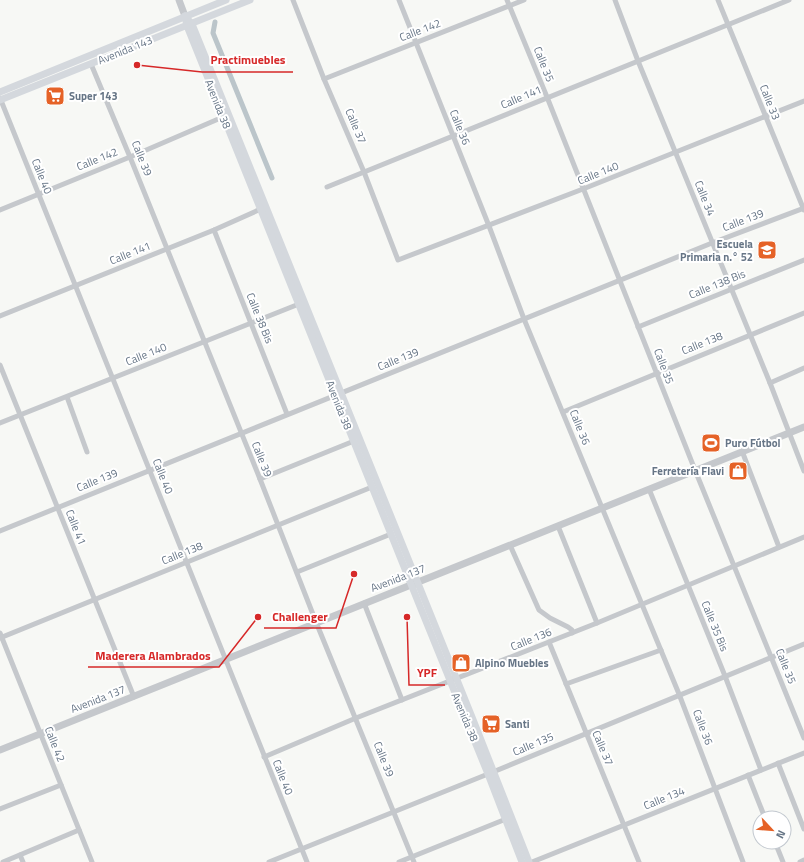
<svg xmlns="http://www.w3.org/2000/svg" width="804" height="862" viewBox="0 0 804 862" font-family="'Titillium Web',sans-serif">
	<rect width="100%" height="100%" fill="#f7f8f5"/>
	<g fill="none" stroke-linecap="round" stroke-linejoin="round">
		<path stroke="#bbc5ca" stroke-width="5" d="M215 22 213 33 272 178"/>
		<g stroke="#c5c8cc" stroke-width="5">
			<path d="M293 0 324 79 364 172 398 260 583 189 804 101"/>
			<path d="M399 0 489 226 524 319 679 694 743 862"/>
			<path d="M507 0 547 97 695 470 804 738"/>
			<path d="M615 0 638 61 770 383 804 471"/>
			<path d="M718 0 804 210"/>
			<path d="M91 64 130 157 260 479 316 622 414 862"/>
			<path d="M324 79 524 0"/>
			<path d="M0 98 307 862"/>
			<path d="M327 187 789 0"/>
			<path d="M0 210 130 157 223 117"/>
			<path d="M214 230 287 414"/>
			<path d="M0 316 214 230 263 208"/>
			<path d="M638 327 804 260"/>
			<path d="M0 365 134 697"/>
			<path d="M770 383 804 368"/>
			<path d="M67 397 87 452"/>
			<path d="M563 412 804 313"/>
			<path d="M0 423 299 304"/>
			<path d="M742 451 779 547"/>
			<path d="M260 479 354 441"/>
			<path d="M649 489 725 676 761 770"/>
			<path d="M558 526 597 623"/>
			<path d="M0 531 712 243 804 208"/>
			<path d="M510 545 539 610 550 618 568 627 572 630V633"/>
			<path d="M297 572 391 534"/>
			<path d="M364 603 402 700"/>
			<path d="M0 633 92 862"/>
			<path d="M0 638 372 487"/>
			<path d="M549 642 639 862"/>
			<path d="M566 684 661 650"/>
			<path d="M264 757 356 718 597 623 804 537"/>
			<path d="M778 763 804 829"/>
			<path d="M748 775 765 818"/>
			<path d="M0 809 61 785"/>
			<path d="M775 842 783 862"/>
			<path d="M20 855 23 862"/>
			<path d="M3 862 79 830"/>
			<path d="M269 862 488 774 804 644"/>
			<path d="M399 862 506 819"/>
			<path d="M532 862 804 753"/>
			<path d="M800 862 804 860"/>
		</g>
		<g stroke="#c5c8cc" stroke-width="7">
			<path d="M179 0 185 16"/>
			<path d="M0 750 804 427"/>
		</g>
		<g stroke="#d4d8dd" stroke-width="7">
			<path d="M185 16 192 24 472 717 529 862"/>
			<path d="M185 16 187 26 419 604 488 774 522 862"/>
			<path d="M0 92 226 0"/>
			<path d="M0 100 250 0"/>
		</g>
	</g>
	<defs>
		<symbol id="supermarket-square" viewBox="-11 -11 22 22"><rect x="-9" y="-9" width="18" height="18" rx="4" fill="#e56227" stroke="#fff"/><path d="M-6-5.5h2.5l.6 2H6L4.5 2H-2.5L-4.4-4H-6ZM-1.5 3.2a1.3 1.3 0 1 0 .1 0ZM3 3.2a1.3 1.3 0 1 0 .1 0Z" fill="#fff"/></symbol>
		<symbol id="school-square" viewBox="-11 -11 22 22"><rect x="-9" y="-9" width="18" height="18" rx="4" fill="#e56227" stroke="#fff"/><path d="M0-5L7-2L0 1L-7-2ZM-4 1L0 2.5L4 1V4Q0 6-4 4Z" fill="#fff"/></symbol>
		<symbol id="stadium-square" viewBox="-11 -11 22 22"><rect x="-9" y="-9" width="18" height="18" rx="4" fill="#e56227" stroke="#fff"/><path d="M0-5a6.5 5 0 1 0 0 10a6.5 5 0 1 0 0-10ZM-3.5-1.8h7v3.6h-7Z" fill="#fff"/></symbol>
		<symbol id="shop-square" viewBox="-11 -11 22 22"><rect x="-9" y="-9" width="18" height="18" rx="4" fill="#e56227" stroke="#fff"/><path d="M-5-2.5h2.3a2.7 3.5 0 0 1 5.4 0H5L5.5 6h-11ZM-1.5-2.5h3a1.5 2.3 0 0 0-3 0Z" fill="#fff"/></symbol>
	</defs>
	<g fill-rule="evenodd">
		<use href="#supermarket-square" x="44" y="85" width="22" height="22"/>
		<use href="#school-square" x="756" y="239" width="22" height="22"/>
		<use href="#stadium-square" x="700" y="432" width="22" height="22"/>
		<use href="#shop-square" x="727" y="460" width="22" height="22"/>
		<use href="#shop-square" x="450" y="652" width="22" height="22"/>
		<use href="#supermarket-square" x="480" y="713" width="22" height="22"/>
	</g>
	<g text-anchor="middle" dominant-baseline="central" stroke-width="4" stroke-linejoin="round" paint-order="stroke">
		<g font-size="11" fill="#667586" stroke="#fff">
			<text transform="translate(420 30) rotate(-21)">Calle 142</text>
			<text transform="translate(125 50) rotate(-22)">Avenida 143</text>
			<text transform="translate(544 64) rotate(68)">Calle 35</text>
			<text transform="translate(521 97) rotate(-23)">Calle 141</text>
			<text transform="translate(770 102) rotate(68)">Calle 33</text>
			<text transform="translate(218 104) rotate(68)">Avenida 38</text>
			<text transform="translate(356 126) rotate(67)">Calle 37</text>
			<text transform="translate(460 127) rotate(68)">Calle 36</text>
			<text transform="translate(142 158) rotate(68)">Calle 39</text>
			<text transform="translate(97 159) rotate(-22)">Calle 142</text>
			<text transform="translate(598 173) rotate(-22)">Calle 140</text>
			<text transform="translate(42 176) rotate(68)">Calle 40</text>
			<text transform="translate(705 198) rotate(68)">Calle 34</text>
			<text transform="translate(743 220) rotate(-21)">Calle 139</text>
			<text transform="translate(130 253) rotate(-22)">Calle 141</text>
			<text transform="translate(717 284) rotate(-22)">Calle 138 Bis</text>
			<text transform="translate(260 318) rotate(68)">Calle 38 Bis</text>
			<text transform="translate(702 343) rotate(-22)">Calle 138</text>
			<text transform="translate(146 354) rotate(-22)">Calle 140</text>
			<text transform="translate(398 359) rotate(-22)">Calle 139</text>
			<text transform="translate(664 366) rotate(69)">Calle 35</text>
			<text transform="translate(339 405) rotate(68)">Avenida 38</text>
			<text transform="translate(580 427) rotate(68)">Calle 36</text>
			<text transform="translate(262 459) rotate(68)">Calle 39</text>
			<text transform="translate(163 476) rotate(68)">Calle 40</text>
			<text transform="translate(97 480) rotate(-22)">Calle 139</text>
			<text transform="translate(76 527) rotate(68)">Calle 41</text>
			<text transform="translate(182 553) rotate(-22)">Calle 138</text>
			<text transform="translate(398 578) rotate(-21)">Avenida 137</text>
			<text transform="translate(715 626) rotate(68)">Calle 35 Bis</text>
			<text transform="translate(531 639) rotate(-22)">Calle 136</text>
			<text transform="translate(786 666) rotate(68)">Calle 35</text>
			<text transform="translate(98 699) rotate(-21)">Avenida 137</text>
			<text transform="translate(465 717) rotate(67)">Avenida 38</text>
			<text transform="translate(703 727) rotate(69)">Calle 36</text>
			<text transform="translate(55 744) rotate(68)">Calle 42</text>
			<text transform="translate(533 744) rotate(-23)">Calle 135</text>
			<text transform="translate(603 748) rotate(67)">Calle 37</text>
			<text transform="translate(384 759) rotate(68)">Calle 39</text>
			<text transform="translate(283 777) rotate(68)">Calle 40</text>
			<text transform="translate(664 798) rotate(-22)">Calle 134</text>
		</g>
		<g font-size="11" font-weight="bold" fill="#667586" stroke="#fff" text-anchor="start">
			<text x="69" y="96">Super 143</text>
			<text x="753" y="244" text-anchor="end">Escuela<tspan x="753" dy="13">Primaria n.° 52</tspan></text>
			<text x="725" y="443">Puro Fútbol</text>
			<text x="724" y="471" text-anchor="end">Ferretería Flavi</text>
			<text x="475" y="663">Alpino Muebles</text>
			<text x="505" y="724">Santi</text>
		</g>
	</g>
	<path fill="none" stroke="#d62828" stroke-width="1.5" d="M137 65L202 72H293M354 574L336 628H264M258 617L219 667H88M407 617L409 685H445"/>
	<g fill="#d62828" stroke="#fff" stroke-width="1.5">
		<circle cx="137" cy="65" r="4"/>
		<circle cx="354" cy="574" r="4"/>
		<circle cx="258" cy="617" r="4"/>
		<circle cx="407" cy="617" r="4"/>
	</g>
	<g font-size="12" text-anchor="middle" font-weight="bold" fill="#d62828" stroke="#fff" stroke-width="4" stroke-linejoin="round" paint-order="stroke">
		<text x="248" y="64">Practimuebles</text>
		<text x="300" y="621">Challenger</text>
		<text x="153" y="660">Maderera Alambrados</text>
		<text x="427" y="677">YPF</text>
	</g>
	<g transform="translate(772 830) rotate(116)"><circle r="19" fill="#ffffff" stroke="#c2c8cf"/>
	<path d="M0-3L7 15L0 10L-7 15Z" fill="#e56227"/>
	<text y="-6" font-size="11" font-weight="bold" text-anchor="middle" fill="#667586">N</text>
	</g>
</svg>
